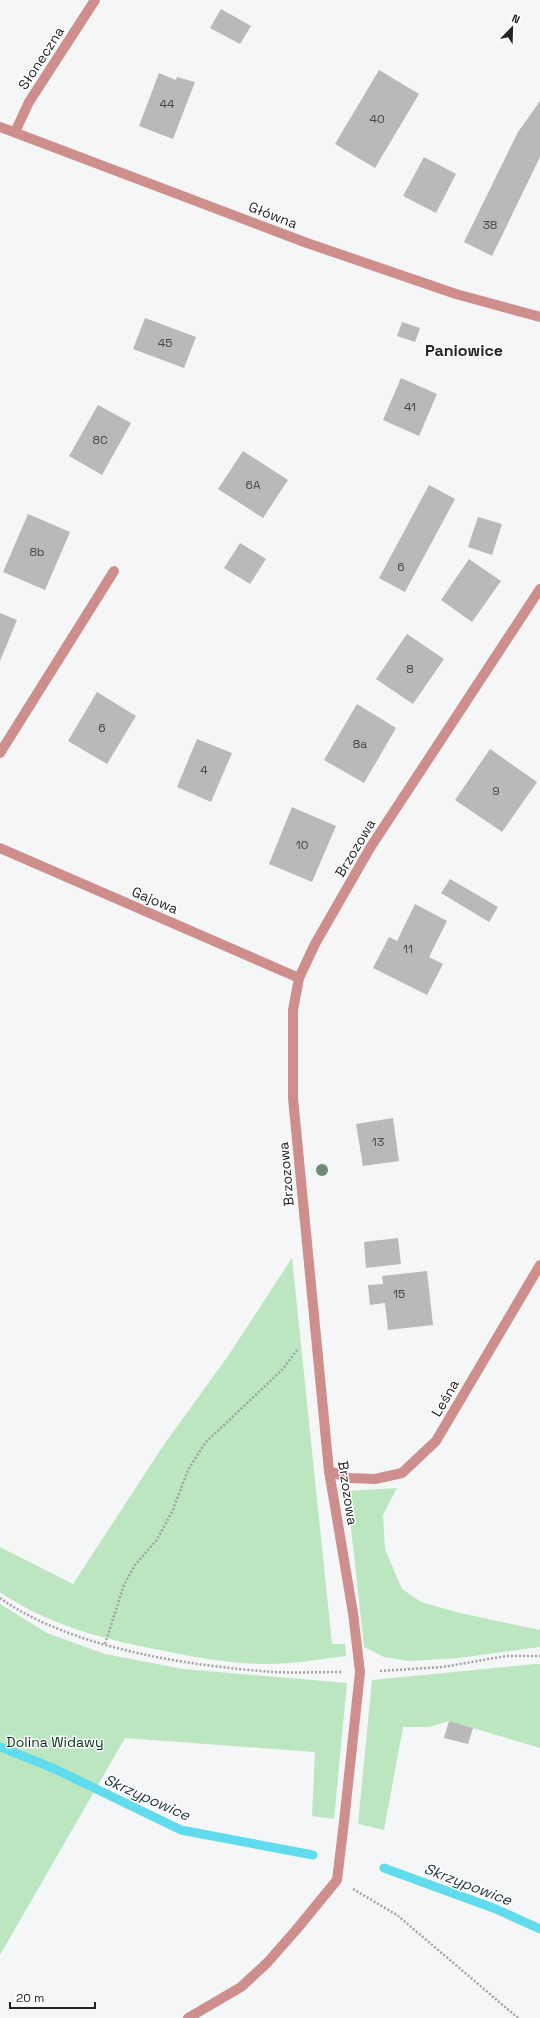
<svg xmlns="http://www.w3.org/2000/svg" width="540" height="2018" viewBox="0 0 540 2018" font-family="'Space Grotesk',sans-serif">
	<rect width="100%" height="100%" fill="#f5f6f8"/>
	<g fill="#bbe6c0">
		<path d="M292 1258 332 1644H345L346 1656C321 1659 293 1664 268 1664 233 1664 198 1658 165 1651 107 1640 49 1626 0 1592V1547L73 1584 163 1446 228 1356Z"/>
		<path d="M397 1488 383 1515 385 1549 402 1589 421 1602 460 1613 540 1630V1647L459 1658 408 1661 384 1657 364 1647 347 1491Z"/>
		<path d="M0 1604 47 1633 105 1654 183 1669 347 1683 334 1819 312 1816 315 1752 125 1738 0 1955Z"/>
		<path d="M535 1664H540V1748L449 1721 429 1727H403L384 1830 358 1824 372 1680Z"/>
	</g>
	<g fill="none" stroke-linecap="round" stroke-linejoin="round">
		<g stroke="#61dbee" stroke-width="9">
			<path d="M0 1747 55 1769 181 1830 313 1855"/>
			<path d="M384 1868 496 1909 540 1929"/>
		</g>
	</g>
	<g fill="#b9b9bb">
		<path d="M221 9 251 26 240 44 210 28Z"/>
		<path d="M379 70 419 94 375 168 335 144Z"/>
		<path d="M159 73 176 80 177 77 195 82 173 139 139 126Z"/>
		<path d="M540 101V157L492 256 464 242 518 132Z"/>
		<path d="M424 157 456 174 436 213 403 196Z"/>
		<path d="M145 318 196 337 184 368 133 349Z"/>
		<path d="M402 322 420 328 415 342 397 336Z"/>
		<path d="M401 378 437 394 419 436 383 420Z"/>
		<path d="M98 405 131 423 102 475 69 456Z"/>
		<path d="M243 451 288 480 263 518 218 489Z"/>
		<path d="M429 485 455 499 405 592 379 578Z"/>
		<path d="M28 514 70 532 45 590 3 572Z"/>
		<path d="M478 517 502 524 492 555 468 547Z"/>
		<path d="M240 543 266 559 250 584 224 568Z"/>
		<path d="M469 559 501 581 472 622 441 600Z"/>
		<path d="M0 613 17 620 0 661Z"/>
		<path d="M407 634 444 659 413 704 376 679Z"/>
		<path d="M97 692 136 716 107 764 68 741Z"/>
		<path d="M357 704 396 728 364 783 324 760Z"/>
		<path d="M197 739 232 753 211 802 177 787Z"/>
		<path d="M490 749 537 782 502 832 455 800Z"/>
		<path d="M292 807 336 826 312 882 269 864Z"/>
		<path d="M450 879 498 907 489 922 441 893Z"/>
		<path d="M415 904 447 921 429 957 443 964 427 995 373 968 389 937 397 941Z"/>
		<path d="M393 1118 399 1161 363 1166 356 1124Z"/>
		<path d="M398 1238 401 1264 366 1268 364 1242Z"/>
		<path d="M427 1271 433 1325 388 1330 385 1303 370 1305 368 1285 383 1284 382 1276Z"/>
		<path d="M449 1721 473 1728 468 1744 444 1738Z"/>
	</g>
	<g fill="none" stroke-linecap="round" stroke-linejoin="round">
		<g stroke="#a2a3a4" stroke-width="2.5" stroke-dasharray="2 2" stroke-linecap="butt">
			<path d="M0 1598C70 1648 188 1666 274 1672 296 1673 318 1672 341 1672"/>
			<path d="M105 1644 124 1585 135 1565 156 1541 172 1512 188 1470 205 1443 282 1370 297 1350"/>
			<path d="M380 1671 443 1667 506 1656H540"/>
			<path d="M353 1889 397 1915 518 2018"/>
		</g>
		<g stroke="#ce8f8c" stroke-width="10">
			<path d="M0 127 307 243 456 294 540 317"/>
			<path d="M15 132 29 102 95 0"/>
			<path d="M0 753 114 571"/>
			<path d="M0 848 299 978"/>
			<path d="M329 1471 349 1478 375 1479 402 1473 436 1441 540 1265"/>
			<path d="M188 2018 241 1987 267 1963 296 1930 337 1880 344 1822 360 1672 353 1613 329 1471 293 1098V1010L299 978 315 944 370 848 540 589"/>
		</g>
	</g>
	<circle fill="#6e8b77" cx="322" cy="1170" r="6"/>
	<g text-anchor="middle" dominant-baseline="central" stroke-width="3" stroke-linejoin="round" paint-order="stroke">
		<g font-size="12" fill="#48484a">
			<text x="167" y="104">44</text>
			<text x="377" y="119">40</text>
			<text x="490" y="225">38</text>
			<text x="165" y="343">45</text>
			<text x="410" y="407">41</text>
			<text x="100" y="440">8C</text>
			<text x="253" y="485">6A</text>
			<text x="37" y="552">8b</text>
			<text x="401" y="567">6</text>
			<text x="410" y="669">8</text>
			<text x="102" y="728">6</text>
			<text x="360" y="744">8a</text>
			<text x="204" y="770">4</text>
			<text x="496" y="791">9</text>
			<text x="302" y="845">10</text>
			<text x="408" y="949">11</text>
			<text x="378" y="1142">13</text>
			<text x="399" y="1294">15</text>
		</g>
		<g font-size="14" fill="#232324" stroke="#fff">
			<text transform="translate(41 58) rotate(-57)">Słoneczna</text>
			<text transform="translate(273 215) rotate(21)">Główna</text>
			<text transform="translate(355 848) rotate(-59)">Brzozowa</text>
			<text transform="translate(155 900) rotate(23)">Gajowa</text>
			<text transform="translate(286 1174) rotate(-95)">Brzozowa</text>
			<text transform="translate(445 1398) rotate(-60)">Leśna</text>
			<text transform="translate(348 1493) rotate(81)">Brzozowa</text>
		</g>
		<g font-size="14" fill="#00340d" stroke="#fff">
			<text x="55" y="1742">Dolina Widawy</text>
		</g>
		<g font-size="15" font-style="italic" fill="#1e3437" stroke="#fff">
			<text transform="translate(147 1797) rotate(24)">Skrzypowice</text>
			<text transform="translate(468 1884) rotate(21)">Skrzypowice</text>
		</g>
		<g font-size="16" font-weight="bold" fill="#232324" stroke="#fff">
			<text x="464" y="350">Paniowice</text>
		</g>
	</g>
	<g transform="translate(512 28) rotate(23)" stroke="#ffffff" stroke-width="3" paint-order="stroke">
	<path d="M0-3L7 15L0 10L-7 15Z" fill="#232324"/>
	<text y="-6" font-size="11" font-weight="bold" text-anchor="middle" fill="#232324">N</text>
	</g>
	<path d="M10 2002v6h85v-6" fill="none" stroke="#232324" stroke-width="2"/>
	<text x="16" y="2002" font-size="12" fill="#232324" stroke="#ffffff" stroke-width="3" paint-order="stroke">20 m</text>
</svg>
